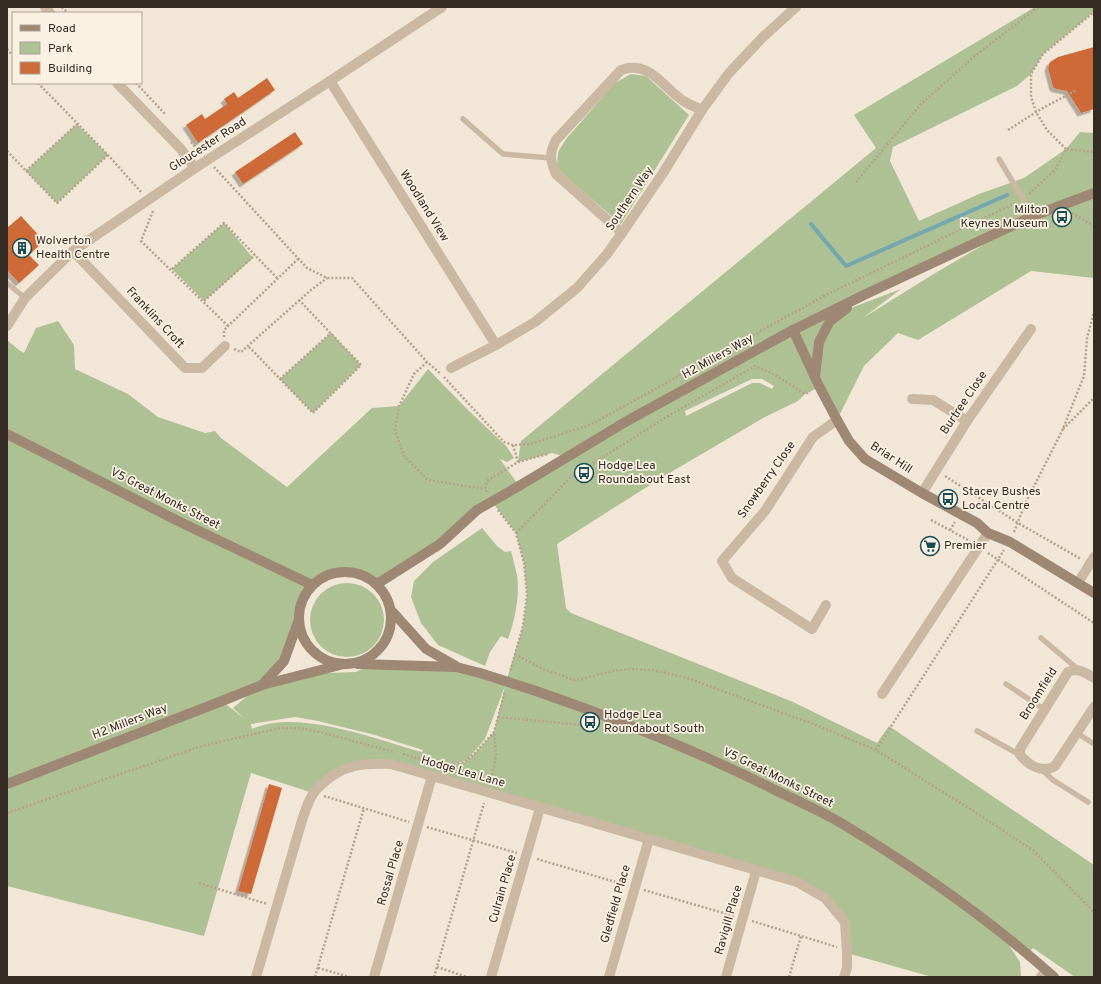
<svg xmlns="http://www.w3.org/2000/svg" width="1101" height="984" viewBox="0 0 1101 984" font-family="Overpass,sans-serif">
	<defs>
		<filter id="shadow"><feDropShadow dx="-3.5" dy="3.5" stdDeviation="0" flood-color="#0004"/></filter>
	</defs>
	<rect width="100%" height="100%" fill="#f2e7d6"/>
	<g fill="#aec195" fill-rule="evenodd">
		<path d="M1035 7H1094V12L1043 54 1031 74 1017 86 893 147 890 161 919 221 979 194 1024 178 1066 149 1080 132 1094 133V278L1031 271 918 340 898 333 864 366 837 420 819 387 805 394 798 401 765 417 661 478 557 544 566 608 571 613 793 702 877 743 889 726 1094 865V977H1075L1033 948 1028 955 1001 933 1020 962 1021 977H932L847 953 845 922 825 898 797 882 391 764 351 766 313 793 251 773 204 936 7 886V790L30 776 7 784V340L19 350 24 353 36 328 58 321 74 345 75 369 128 394 158 417 205 433 215 431 221 438 287 487 372 408 399 406 428 369 465 407 507 447 514 458 507 462 500 459 519 486 566 457 552 453 518 462 521 441 876 148 854 115ZM1027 219 932 275 863 318 901 289 798 328ZM752 379H762L774 386 772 389 760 383H752L686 416 685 411ZM493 503 516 533 524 563 527 595 523 626 506 682 456 667 377 661 356 672 329 673 315 668 269 678C274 672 282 666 285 660 290 648 295 634 298 622 300 614 299 606 303 598 313 577 339 566 362 575 368 577 372 581 377 584L440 544ZM505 686 494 732 476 752 465 762 454 764 467 760 485 739ZM258 687 233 708 245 719 223 702ZM295 717 318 721 375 735 423 750 422 752C375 739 297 708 252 729L251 724Z"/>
		<path d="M631 74 646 76 689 115 621 224 573 183 557 168 558 152 566 139 615 83Z"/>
		<path d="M77 124 108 155 57 203 26 171Z"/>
		<path d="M224 223 253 258 204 301 172 269Z"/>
		<path d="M331 333 361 365 313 413 280 379Z"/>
		<path d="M482 528 497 546 505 552 511 551C513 559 515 567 517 575 520 596 515 620 508 639L501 636 490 652 485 666 438 645 421 623 411 597 414 581 433 562Z"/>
		<circle cx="347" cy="620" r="37"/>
	</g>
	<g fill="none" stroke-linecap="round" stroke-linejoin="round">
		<path stroke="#73a8b0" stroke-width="4" d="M811 224 846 266 1007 195"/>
	</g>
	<g fill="#cd6b39" filter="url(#shadow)">
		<path d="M1094 47V109L1081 113 1067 91 1056 89 1053 87 1048 68 1050 62 1058 57Z"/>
		<path d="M267 78 275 90 198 143 186 125 202 114 205 119 227 104 224 99 234 92 238 98Z"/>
		<path d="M295 132 303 144 243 184 235 172Z"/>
		<path d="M21 216 44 241 29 255 39 265 19 283 7 270V228Z"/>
		<path d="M269 784 282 788 251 894 238 891Z"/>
	</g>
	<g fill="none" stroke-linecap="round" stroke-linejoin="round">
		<g stroke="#b6a28c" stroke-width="2.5" stroke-dasharray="2 2" stroke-linecap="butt">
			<path d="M62 7 68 13"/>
			<path d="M7 49 13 56"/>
			<path d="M38 83 108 155 141 192"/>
			<path d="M136 83 165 114"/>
			<path d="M1008 130 1041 109 1075 91"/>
			<path d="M191 142 200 152"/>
			<path d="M1066 149 1047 130 1036 112 1031 97V74L1043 54 1094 12"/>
			<path d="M7 151 57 203 108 155"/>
			<path d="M214 167 307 268 327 278H352L427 362 441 374"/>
			<path d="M26 171 77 124"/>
			<path d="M856 182 921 104 975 56 1038 7"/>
			<path d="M1029 194 1055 170 1066 149 1094 152"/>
			<path d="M153 211 141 241 228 326"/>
			<path d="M1072 213 1094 226"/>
			<path d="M172 269 224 223 278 279"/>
			<path d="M204 301 255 255"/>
			<path d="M224 337V330L298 259"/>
			<path d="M249 347 313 413 361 365 299 300"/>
			<path d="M234 349 241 352 311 290 327 278"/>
			<path d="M427 362 414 374 399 406 395 430 404 456 428 480 485 489"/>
			<path d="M444 377 504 442 513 445 530 444 590 425 826 295 1015 203"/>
			<path d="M280 379 331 333"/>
			<path d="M1063 429 1094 398"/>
			<path d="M518 462 548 454"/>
			<path d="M945 476 1018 523 1081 559"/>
			<path d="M487 492 485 489 487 481 518 462 513 445"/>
			<path d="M498 510 516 533 524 563 527 595 523 626 510 672"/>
			<path d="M931 520 970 541"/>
			<path d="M950 530 955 522"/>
			<path d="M1014 532 1025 504 1062 431 1084 376 1087 338 1094 312"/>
			<path d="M516 533 571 477 665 418 755 366 775 375 805 394 810 391"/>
			<path d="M988 553 1094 623"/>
			<path d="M515 654 543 669 574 680 581 679 613 671 630 669 653 670 687 678 816 725 876 750 978 814 1034 851 1094 912"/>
			<path d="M498 717 581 725"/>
			<path d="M876 750 1004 550"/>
			<path d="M403 754 435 763 450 765 465 762 476 752 494 732 505 692"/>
			<path d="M491 783 496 755 494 732"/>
			<path d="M324 796 409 822"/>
			<path d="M7 813 202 746 280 728H299L320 732 394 752"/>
			<path d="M427 827 517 853"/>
			<path d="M537 859 626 885"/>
			<path d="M199 883 267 904"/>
			<path d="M644 890 734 916"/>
			<path d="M752 921 837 947"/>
			<path d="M437 967 467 977"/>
			<path d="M318 968 350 977"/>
			<path d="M315 977 364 808"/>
			<path d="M434 977 484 803"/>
			<path d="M789 977 801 936"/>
		</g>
		<g stroke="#cab8a2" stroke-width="5.5">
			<path d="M463 119 503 154 551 158"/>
			<path d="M999 159 1033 216"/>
			<path d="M7 283 25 298"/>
			<path d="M1041 638 1079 670"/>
			<path d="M1006 684 1045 710"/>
			<path d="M977 731 1020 755"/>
			<path d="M1077 733 1094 744"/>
			<path d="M1042 770 1053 780 1088 802"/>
		</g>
		<g stroke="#cab8a2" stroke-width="10">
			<path d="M45 7 50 13"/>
			<path d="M330 81 496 345"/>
			<path d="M117 83 180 148 195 168"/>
			<path d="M622 233 556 174C550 161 549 153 556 140L621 70C649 60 662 86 682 100 688 104 695 107 702 110"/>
			<path d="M73 251 185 368H202L225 346"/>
			<path d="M7 326 25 298 73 251 195 168 330 81 442 7"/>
			<path d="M451 368 496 345 535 322 577 288 607 254 622 233 663 173 702 110 729 73 763 37 796 7"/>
			<path d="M912 399 933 400 967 421"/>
			<path d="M922 493 967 421 1031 329"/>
			<path d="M1078 583 1094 557"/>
			<path d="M826 605 812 629 732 578 722 561 765 511 813 437 837 420"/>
			<path d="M1094 678C1085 673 1078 667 1068 672L1020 749V755C1029 765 1042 774 1055 766L1094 707"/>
			<path d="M882 694 988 533"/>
			<path d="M256 977 303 817C306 810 308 801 313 794 315 790 319 787 321 785 343 764 363 763 391 764L797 882 825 898 845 922 847 953V968L844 977"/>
			<path d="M374 977 432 776"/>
			<path d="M491 977 540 808"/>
			<path d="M609 977 649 839"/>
			<path d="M726 977 756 871"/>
			<path d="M1041 977 1046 971"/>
		</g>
		<g stroke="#9e8773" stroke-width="10">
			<path d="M793 330 819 386 837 420 849 441 865 459 922 493 977 523 988 533 1010 542 1094 593"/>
			<path d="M815 377 819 342 830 321 847 308"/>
			<path d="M7 434 176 520 312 585"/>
			<path d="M519 486 627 421 793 330 866 294 1033 216 1094 193"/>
			<circle cx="345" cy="618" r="46"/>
			<path d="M377 584 440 544 477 510"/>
			<path d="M390 609 426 649 456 666"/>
			<path d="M358 664 456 667 480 673"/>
			<path d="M262 685 284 661 298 622"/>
			<path d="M533 690C615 718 695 750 773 789 797 801 823 812 846 826 919 870 990 920 1054 977"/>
			<path d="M7 784 222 701 262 685 344 664"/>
		</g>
		<g stroke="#9e8773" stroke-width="10">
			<path d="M477 510 519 486"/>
			<path d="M480 673 533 690"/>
		</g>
	</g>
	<defs>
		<symbol id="bus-ring" viewBox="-11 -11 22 22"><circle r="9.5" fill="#faf1e2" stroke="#184d57" stroke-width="1.5"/><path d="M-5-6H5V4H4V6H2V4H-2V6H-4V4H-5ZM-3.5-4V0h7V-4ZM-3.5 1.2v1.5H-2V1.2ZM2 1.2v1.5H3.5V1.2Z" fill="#184d57"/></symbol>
		<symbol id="building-ring" viewBox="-11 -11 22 22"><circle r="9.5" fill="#faf1e2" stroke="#184d57" stroke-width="1.5"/><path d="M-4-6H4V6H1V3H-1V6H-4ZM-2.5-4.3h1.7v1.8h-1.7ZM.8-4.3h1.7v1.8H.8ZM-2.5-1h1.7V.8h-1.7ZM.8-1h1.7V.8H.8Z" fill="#184d57"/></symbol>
		<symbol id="supermarket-ring" viewBox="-11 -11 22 22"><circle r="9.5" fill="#faf1e2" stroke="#184d57" stroke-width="1.5"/><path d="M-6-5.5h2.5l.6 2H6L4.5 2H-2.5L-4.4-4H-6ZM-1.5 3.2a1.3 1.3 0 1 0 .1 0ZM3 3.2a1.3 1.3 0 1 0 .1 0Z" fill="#184d57"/></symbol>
	</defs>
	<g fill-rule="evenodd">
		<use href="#bus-ring" x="1051" y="206" width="22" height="22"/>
		<use href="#building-ring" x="11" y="237" width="22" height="22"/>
		<use href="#bus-ring" x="573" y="462" width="22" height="22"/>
		<use href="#bus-ring" x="937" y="488" width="22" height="22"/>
		<use href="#supermarket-ring" x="919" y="535" width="22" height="22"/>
		<use href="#bus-ring" x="579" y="711" width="22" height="22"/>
	</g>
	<g text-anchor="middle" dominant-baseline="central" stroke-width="3.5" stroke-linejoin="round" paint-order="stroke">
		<g font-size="12" fill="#342b25" stroke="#faf1e2">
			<text transform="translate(208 145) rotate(-33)">Gloucester Road</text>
			<text transform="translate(630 199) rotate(-56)">Southern Way</text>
			<text transform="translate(424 206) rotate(58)">Woodland View</text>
			<text transform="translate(155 318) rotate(47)">Franklins Croft</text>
			<text transform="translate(718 357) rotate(-29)">H2 Millers Way</text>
			<text transform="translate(964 403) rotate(-56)">Burtree Close</text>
			<text transform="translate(891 458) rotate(33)">Briar Hill</text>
			<text transform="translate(767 480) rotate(-55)">Snowberry Close</text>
			<text transform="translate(165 499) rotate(27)">V5 Great Monks Street</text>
			<text transform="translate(1039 694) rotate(-58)">Broomfield</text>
			<text transform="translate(130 722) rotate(-21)">H2 Millers Way</text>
			<text transform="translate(463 772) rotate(16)">Hodge Lea Lane</text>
			<text transform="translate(778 778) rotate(26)">V5 Great Monks Street</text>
			<text transform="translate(391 873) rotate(-74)">Rossal Place</text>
			<text transform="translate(503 889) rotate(-74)">Culrain Place</text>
			<text transform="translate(616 904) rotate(-74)">Gledfield Place</text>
			<text transform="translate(729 920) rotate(-74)">Ravigill Place</text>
		</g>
		<g font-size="12" fill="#342b25" stroke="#faf1e2" text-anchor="start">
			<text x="1048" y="210" text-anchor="end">Milton<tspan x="1048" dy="14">Keynes Museum</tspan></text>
			<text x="36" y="241">Wolverton<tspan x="36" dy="14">Health Centre</tspan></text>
			<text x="598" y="466">Hodge Lea<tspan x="598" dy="14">Roundabout East</tspan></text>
			<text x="962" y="492">Stacey Bushes<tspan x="962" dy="14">Local Centre</tspan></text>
			<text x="944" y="546">Premier</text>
			<text x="604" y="715">Hodge Lea<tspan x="604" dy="14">Roundabout South</tspan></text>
		</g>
	</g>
	<rect width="1101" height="984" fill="none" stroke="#342b25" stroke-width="16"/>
	<rect x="12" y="12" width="130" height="72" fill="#faf1e2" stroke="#aba296"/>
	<rect x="20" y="25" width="20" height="6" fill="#9e8773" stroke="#aba296"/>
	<text x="48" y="32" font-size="12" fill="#342b25">Road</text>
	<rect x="20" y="42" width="20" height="12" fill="#aec195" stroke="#aba296"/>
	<text x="48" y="52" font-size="12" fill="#342b25">Park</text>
	<rect x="20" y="62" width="20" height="12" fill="#cd6b39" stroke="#aba296"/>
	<text x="48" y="72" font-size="12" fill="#342b25">Building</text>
</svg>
